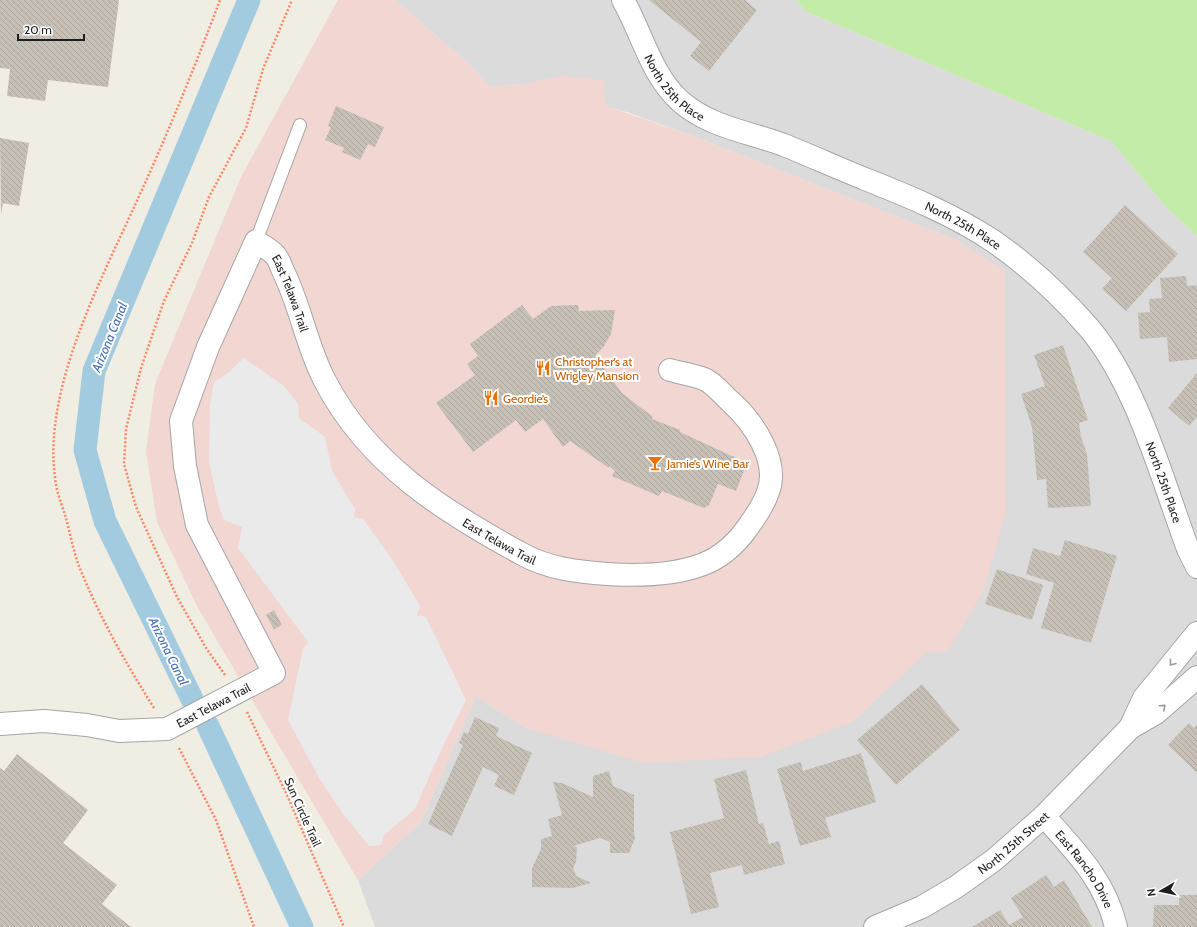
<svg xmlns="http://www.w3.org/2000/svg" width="1197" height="927" viewBox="0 0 1197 927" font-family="Cabin,sans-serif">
	<defs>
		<pattern id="building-back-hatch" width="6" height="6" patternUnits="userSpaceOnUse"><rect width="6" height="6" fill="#c7c0b6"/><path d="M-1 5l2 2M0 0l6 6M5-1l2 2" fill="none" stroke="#aaa59c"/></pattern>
	</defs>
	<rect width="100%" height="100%" fill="#f0ede3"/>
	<path fill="#dcdbdb" d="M395 0H796L807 12 1111 141 1167 208 1197 236V927H375L358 880 421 822 476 696 526 728 852 722 927 651 956 240 693 136 627 112 520 84 490 87 467 62Z"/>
	<path fill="#f1d6d2" d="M338 0H395L467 62 490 87 520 84 562 76 603 80 606 106 693 136 956 240 1005 270 1006 511 984 590 948 651 927 652 852 722 761 757 643 763 526 728 476 696 421 822 358 880 198 608 157 522 146 451 155 384 241 177Z"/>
	<path fill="#c2eca7" d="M796 0H1197V236L1167 208 1111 141 807 12Z"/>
	<path fill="#eaeaea" d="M244 358 284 386 298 404 299 418 325 437 332 471 355 509 354 517 363 519 392 559 420 606 417 615 426 617 466 700 441 750 415 809 384 835 381 845 369 846 344 815 319 778 288 720 303 649 308 642 238 548 242 527 224 520 219 507 209 462 210 405 214 382 228 373Z"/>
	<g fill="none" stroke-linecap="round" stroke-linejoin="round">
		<g stroke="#a2cbdf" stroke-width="23">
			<path d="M192 699 105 521 85 450 94 371 249 0"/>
			<path d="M208 726 302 927"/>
		</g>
	</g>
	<g fill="url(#building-back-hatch)">
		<path d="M0 0H119L108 87 48 80 45 101 7 96 10 69 0 68Z"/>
		<path d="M649 0H745L757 10 709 71 690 56 701 42Z"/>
		<path d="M336 106 384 127 375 147 368 144 360 160 342 152 344 148 325 140 331 127 328 126Z"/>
		<path d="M0 138 29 143 19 206 3 203 1 215Z"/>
		<path d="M1125 205 1178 254 1126 311 1102 289 1112 278 1083 252Z"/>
		<path d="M1186 276 1187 286 1197 285V359L1169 362 1167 337 1140 339 1138 313 1150 312 1149 299 1162 298 1160 278Z"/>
		<path d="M522 305 533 319 551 306 578 305 579 311 615 310 611 334 604 346 595 356 622 393 653 417 652 419 680 430V432L747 463 736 491 718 484 709 505 704 508 662 491 659 496 612 476 615 471 610 466 609 468 570 441 563 447 543 419 525 432 516 420 473 452 436 403 475 375 467 364 478 356 470 344Z"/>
		<path d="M1063 345 1088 420 1079 423 1081 437 1087 454 1091 506 1048 508 1046 479 1037 480 1032 427 1021 394 1045 386 1034 355Z"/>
		<path d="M1197 373V417L1189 426 1168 408Z"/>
		<path d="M1065 540 1117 556 1091 643 1041 628 1054 583 1026 574 1033 548 1060 556Z"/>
		<path d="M997 569 1043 585 1032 620 985 604Z"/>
		<path d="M274 610 282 625 274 629 266 615Z"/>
		<path d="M922 684 960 730 896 785 857 740Z"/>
		<path d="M475 717 499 728 496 736 532 753 514 795 494 786 499 775 483 767 452 836 428 824 463 745 459 743 464 732 468 734Z"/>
		<path d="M1189 723 1194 728 1197 725V773L1168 745Z"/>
		<path d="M861 753 876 802 825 818 831 837 800 846 777 769 801 762 803 771Z"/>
		<path d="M17 754 88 810 63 843 117 885 102 904 131 927H0V768L4 771Z"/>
		<path d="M746 770 759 824 763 823 769 844 779 841 785 864 744 875 742 865 710 873 719 907 691 914 670 832 724 818 714 779Z"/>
		<path d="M609 771 613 786 634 795V832L635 838 629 853H610V842L600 838 573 846 577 847 576 862 573 868 576 876 591 883 573 888 532 887V868L541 849V839L552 836 548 819 562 815 553 782 562 783 593 797V776Z"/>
		<path d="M1046 875 1054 887 1064 880 1092 927H972L1000 910 1009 925 1023 917 1011 898Z"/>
		<path d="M1179 895H1197V927H1153L1154 905H1179Z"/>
	</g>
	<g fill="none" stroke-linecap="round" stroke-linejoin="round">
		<defs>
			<path id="lane" d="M256 241 300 125"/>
			<g id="street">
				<path id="s1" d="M623 0C642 33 651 75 680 101 709 127 749 132 784 145 811 156 838 168 865 179 908 196 954 215 993 241 1028 265 1061 296 1089 328 1137 385 1162 479 1188 549L1197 567"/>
				<path id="s2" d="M0 724 44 721 87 725 119 731 167 729 274 673 197 525 185 466 181 421 208 347 256 241C261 245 269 249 274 254 279 258 281 267 284 273 301 308 307 347 325 381 368 464 443 511 522 554 549 569 579 572 608 574 638 576 673 575 701 565 721 558 736 544 748 527 756 516 764 504 768 492 780 461 753 422 731 402 723 395 714 383 704 379 694 375 681 373 670 370"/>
				<path d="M1130 728 1144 698 1197 633"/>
				<path id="s3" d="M1044 816C1075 851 1105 880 1116 927"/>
				<path id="s4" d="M875 927 922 907 956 887 994 860 1044 816 1130 728 1156 713 1197 677"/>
			</g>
		</defs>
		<use href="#lane" stroke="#a5a5a5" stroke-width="14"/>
		<use href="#street" stroke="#a5a5a5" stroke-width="24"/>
		<g stroke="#ff8465" stroke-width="2.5" stroke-dasharray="2 2" stroke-linecap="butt">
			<path d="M225 675 206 648 177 597 136 507 124 464 126 429 141 368 164 301 192 243 209 197 246 128 263 69 292 0"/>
			<path d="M154 708C125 662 99 616 79 566 73 550 70 533 66 518 62 505 56 491 55 477 43 390 100 282 135 205 166 138 194 69 220 0"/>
			<path d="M247 712 287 795 344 927"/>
			<path d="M179 748 216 820 254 927"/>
		</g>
		<use href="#lane" stroke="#fff" stroke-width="12"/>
		<use href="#street" stroke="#fff" stroke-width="22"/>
	</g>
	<defs><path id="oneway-chevron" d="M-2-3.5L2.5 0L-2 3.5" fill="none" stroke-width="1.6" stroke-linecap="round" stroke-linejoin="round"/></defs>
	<g stroke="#9a9a9a">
		<use href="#oneway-chevron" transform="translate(1172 663) rotate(128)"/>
		<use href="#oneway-chevron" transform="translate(1163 707) rotate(-42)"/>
	</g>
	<defs>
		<symbol id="restaurant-bare" viewBox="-9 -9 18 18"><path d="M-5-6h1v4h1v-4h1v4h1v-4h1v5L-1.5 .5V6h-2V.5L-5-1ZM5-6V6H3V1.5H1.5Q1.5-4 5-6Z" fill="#e8710a" stroke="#fff" stroke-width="2.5" paint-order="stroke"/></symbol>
		<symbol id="bar-bare" viewBox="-9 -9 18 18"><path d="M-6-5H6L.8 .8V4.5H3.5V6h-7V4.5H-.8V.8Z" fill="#e8710a" stroke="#fff" stroke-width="2.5" paint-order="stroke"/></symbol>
	</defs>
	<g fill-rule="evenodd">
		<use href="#restaurant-bare" x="532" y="357" width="22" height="22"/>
		<use href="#restaurant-bare" x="480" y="387" width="22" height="22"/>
		<use href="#bar-bare" x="644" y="452" width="22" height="22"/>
	</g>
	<g text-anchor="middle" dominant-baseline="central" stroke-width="4" stroke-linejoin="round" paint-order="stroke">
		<g font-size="12" fill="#1e1e1e" stroke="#fff">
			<text stroke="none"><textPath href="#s1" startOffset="103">North 25th Place</textPath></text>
			<text stroke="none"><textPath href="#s1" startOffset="427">North 25th Place</textPath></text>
			<text stroke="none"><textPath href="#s2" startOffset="821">East Telawa Trail</textPath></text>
			<text stroke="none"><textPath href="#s1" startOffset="763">North 25th Place</textPath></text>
			<text stroke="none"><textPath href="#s2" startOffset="1156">East Telawa Trail</textPath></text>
			<text stroke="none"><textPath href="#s2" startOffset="220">East Telawa Trail</textPath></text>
			<text transform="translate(303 812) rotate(66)">Sun Circle Trail</text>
			<text stroke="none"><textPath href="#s4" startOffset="163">North 25th Street</textPath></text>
			<text stroke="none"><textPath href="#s3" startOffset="67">East Rancho Drive</textPath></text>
		</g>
		<g font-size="12" fill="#c56008" stroke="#fff" text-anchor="start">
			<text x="555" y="361">Christopher’s at<tspan x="555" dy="14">Wrigley Mansion</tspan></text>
			<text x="503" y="398">Geordie’s</text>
			<text x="667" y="463">Jamie’s Wine Bar</text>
		</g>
		<g font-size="13" font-style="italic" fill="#4671b2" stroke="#fff">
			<text transform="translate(109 337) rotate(-68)">Arizona Canal</text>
			<text transform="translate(169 651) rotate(64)">Arizona Canal</text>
		</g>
	</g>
	<g transform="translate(1161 891) rotate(261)" stroke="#ffffff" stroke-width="3" paint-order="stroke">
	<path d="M0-3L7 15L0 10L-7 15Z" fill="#1e1e1e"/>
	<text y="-6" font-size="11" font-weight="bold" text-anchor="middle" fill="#1e1e1e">N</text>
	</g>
	<path d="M18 34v6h66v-6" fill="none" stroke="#1e1e1e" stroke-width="2"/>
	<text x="24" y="34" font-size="12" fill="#1e1e1e" stroke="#ffffff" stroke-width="3" paint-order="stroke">20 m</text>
</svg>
